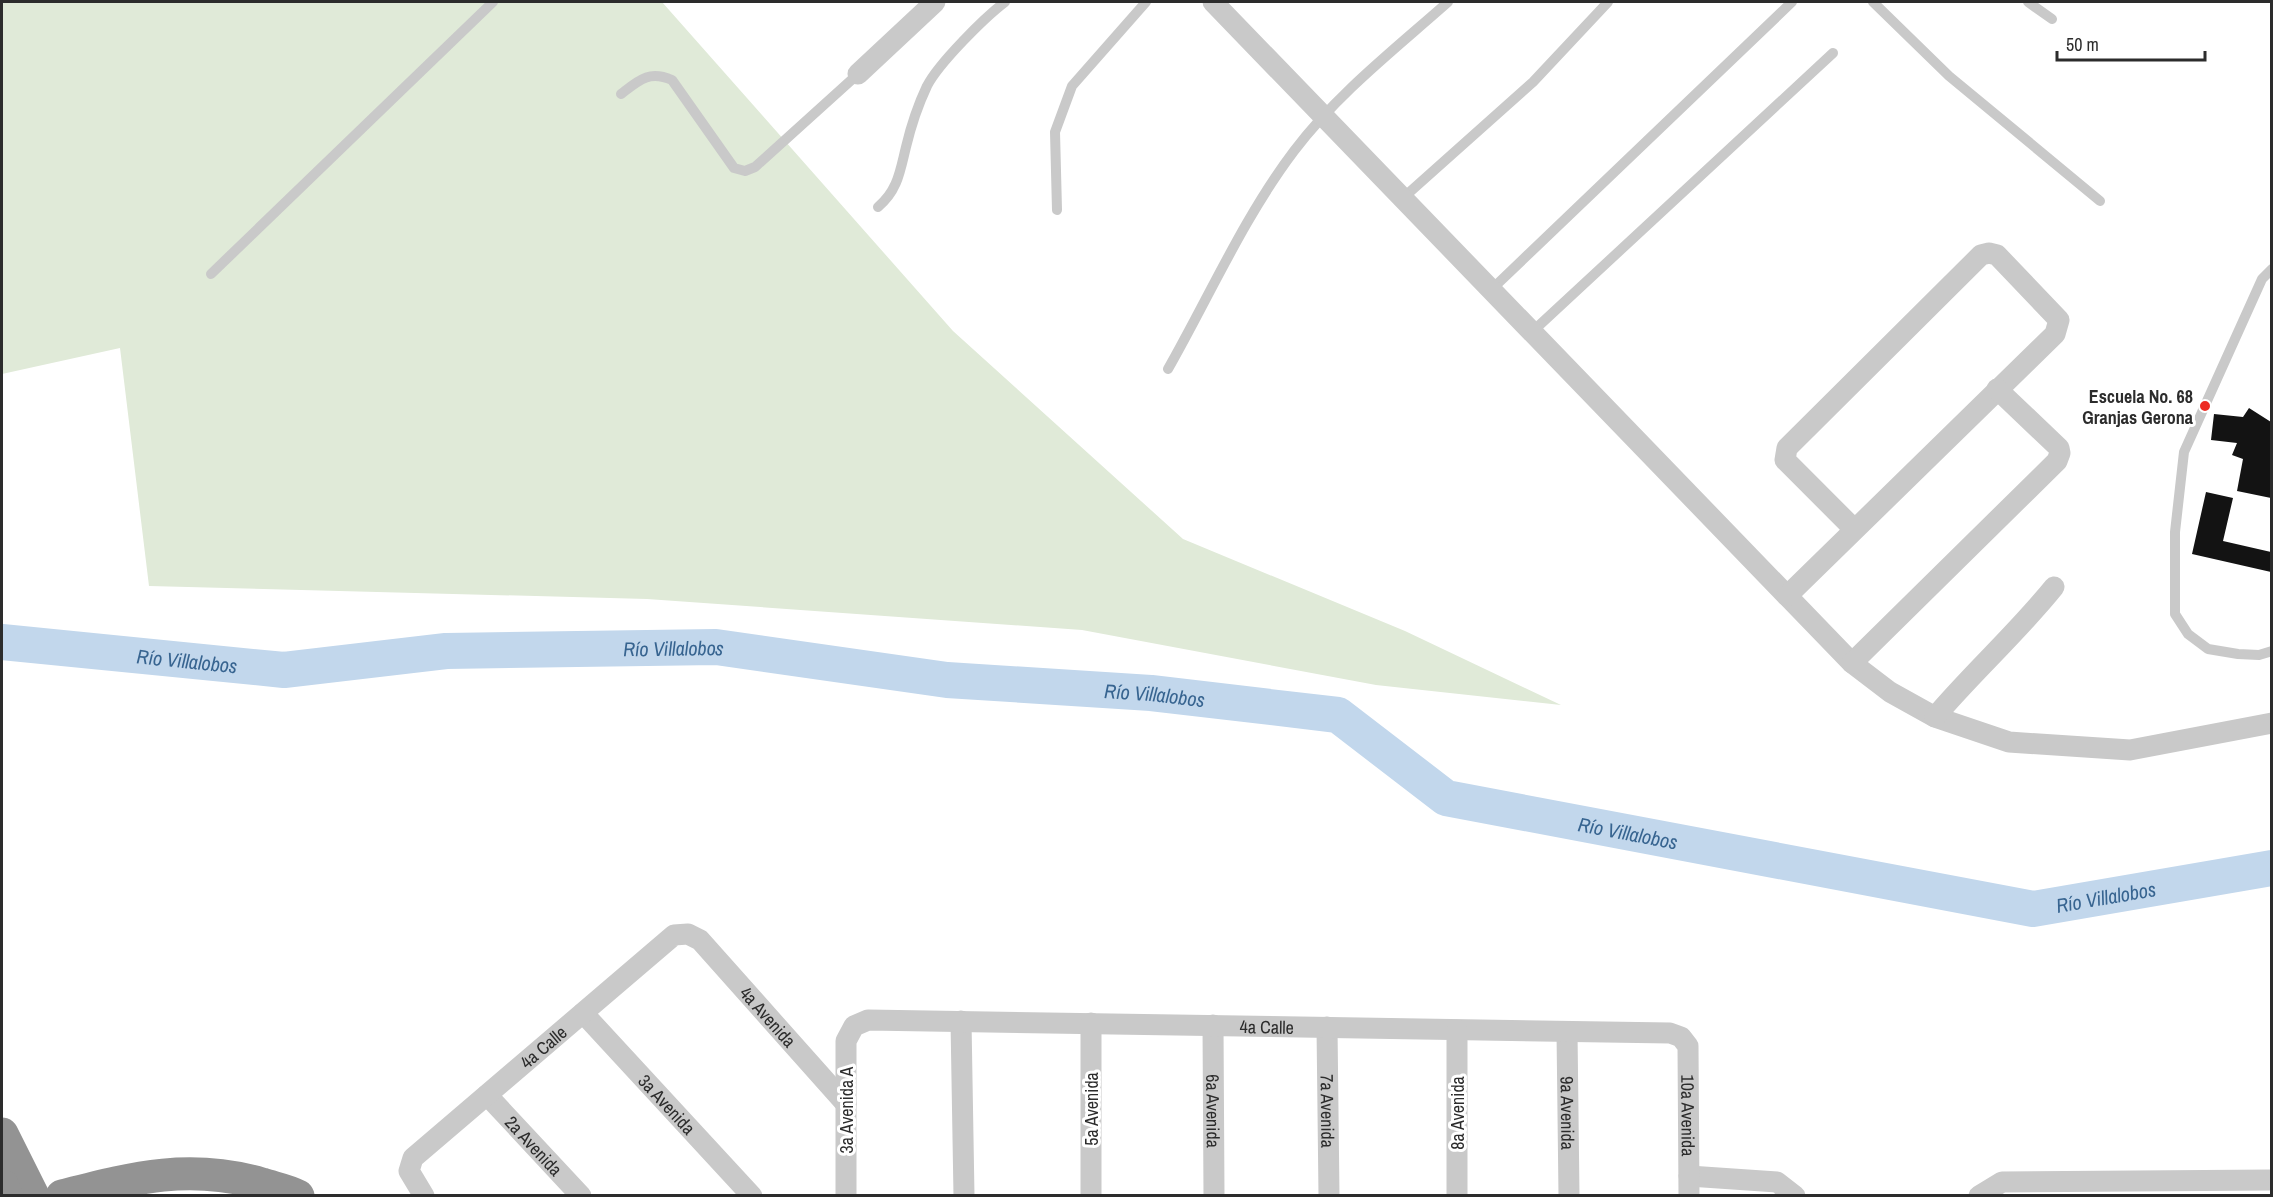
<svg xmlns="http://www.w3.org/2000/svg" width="2273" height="1197" viewBox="0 0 2273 1197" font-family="'Archivo Narrow',sans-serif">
	<rect width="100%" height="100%" fill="#fff"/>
	<path fill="#e0ead8" d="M2 2H662L953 331 1183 539 1405 631 1561 705 1376 685 1082 630 647 599 149 586 120 348 2 374Z"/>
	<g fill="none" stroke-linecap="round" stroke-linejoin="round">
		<path stroke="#c2d7ec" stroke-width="36" id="s1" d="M2 642 284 670 446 651 716 647 947 680 1151 693 1338 715 1446 798 2033 909 2272 868"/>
	</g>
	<g fill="#131313">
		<path d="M2249 408 2271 422V498L2237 491 2243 459 2232 455 2237 443 2211 440 2214 414 2243 417Z"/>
		<path d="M2206 492 2233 498 2223 541 2271 552V572L2192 554Z"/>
	</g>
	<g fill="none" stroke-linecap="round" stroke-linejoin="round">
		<g stroke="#c9c9c9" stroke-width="10">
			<path d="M1873 2 1949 76 2100 201"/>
			<path d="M2028 2 2052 19"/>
			<path d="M621 94C639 80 649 70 672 80L734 168 745 171 755 167 858 74"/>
			<path d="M1403 198 1533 82 1608 2"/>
			<path d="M878 207C898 190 900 171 906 147 911 126 918 105 927 86 939 63 984 18 1005 2"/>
			<path d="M1057 210 1055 132 1072 86 1146 2"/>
			<path d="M2272 269 2262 279 2184 452 2175 532V614L2188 634 2208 649 2238 654 2259 655 2272 651"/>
			<path d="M211 274 493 2"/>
			<path d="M1491 290 1792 2"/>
			<path d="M1532 332 1833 53"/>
			<path d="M1168 369C1209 297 1244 217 1294 151 1337 94 1395 49 1448 2"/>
		</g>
		<g stroke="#c9c9c9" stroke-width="21">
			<path d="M1213 2 1852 663 1890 692 1935 717 2009 742 2130 750 2272 723"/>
			<path d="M858 74 935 2"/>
			<path d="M1787 596 2055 334 2059 320 1997 255 1989 253 1981 255 1787 448 1785 460 1854 529"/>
			<path d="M1852 663 2057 461 2060 453 2059 448 1997 389"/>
			<path d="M1935 717C1973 672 2017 633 2054 587"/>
			<path id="s2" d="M583 1013 752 1196"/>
			<path d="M961 1021 964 1196"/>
			<path id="s3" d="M1213 1025 1214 1196"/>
			<path id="s4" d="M1327 1027 1329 1196"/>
			<path id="s5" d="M1567 1032 1569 1196"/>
			<path id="s6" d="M487 1095 581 1196"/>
			<path d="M1689 1176 1777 1182 1795 1196"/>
			<path id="s7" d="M424 1196 409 1171 413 1158 674 935 688 934 700 940 846 1104"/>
			<path id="s8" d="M846 1196V1041L854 1026 868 1020 1670 1033 1681 1037 1688 1046 1689 1196"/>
			<path d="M1091 1196V1023"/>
			<path d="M1457 1196V1030"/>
			<path d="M1979 1196 2002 1182 2272 1180"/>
		</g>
		<g stroke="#939393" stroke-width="33">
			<path d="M2 1134 33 1196"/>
			<path d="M2 1185 7 1196"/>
			<path d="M62 1196C133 1178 189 1163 262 1184 274 1188 287 1190 298 1196"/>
		</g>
	</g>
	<circle fill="#ed2b23" stroke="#fff" stroke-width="2" cx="2205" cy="406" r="6"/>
	<g text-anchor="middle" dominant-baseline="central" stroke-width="6" stroke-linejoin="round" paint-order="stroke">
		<g font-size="18" font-weight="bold" fill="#2c2c2c" stroke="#fff" text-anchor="end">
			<text x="2193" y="396">Escuela No. 68<tspan x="2193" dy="21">Granjas Gerona</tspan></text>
		</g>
		<g font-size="18" fill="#2c2c2c" stroke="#fff">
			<text stroke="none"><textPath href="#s7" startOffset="516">4a Avenida</textPath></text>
			<text stroke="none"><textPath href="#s8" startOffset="586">4a Calle</textPath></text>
			<text stroke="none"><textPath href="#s7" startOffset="214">4a Calle</textPath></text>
			<text stroke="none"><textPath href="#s2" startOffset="124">3a Avenida</textPath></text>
			<text transform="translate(1091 1109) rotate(-90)">5a Avenida</text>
			<text transform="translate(846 1110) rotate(-90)">3a Avenida A</text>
			<text stroke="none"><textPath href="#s3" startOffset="86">6a Avenida</textPath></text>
			<text stroke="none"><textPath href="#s4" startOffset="84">7a Avenida</textPath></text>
			<text transform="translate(1457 1113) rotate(-90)">8a Avenida</text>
			<text stroke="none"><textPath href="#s5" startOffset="81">9a Avenida</textPath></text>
			<text stroke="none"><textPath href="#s8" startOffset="1082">10a Avenida</textPath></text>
			<text stroke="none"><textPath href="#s6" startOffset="69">2a Avenida</textPath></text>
		</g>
		<g font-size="20" font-style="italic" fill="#376490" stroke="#fff">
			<text stroke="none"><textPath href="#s1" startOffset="674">Río Villalobos</textPath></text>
			<text stroke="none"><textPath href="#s1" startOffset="186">Río Villalobos</textPath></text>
			<text stroke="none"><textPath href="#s1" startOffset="1158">Río Villalobos</textPath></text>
			<text stroke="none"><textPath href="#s1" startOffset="1664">Río Villalobos</textPath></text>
			<text stroke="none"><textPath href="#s1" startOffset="2150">Río Villalobos</textPath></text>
		</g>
	</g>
	<rect width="2273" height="1197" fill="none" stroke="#2c2c2c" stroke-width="6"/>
	<path d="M2057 51v9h148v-9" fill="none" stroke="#2c2c2c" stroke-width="3"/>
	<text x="2066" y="51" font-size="18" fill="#2c2c2c" stroke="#ffffff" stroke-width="4.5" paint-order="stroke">50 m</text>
</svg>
